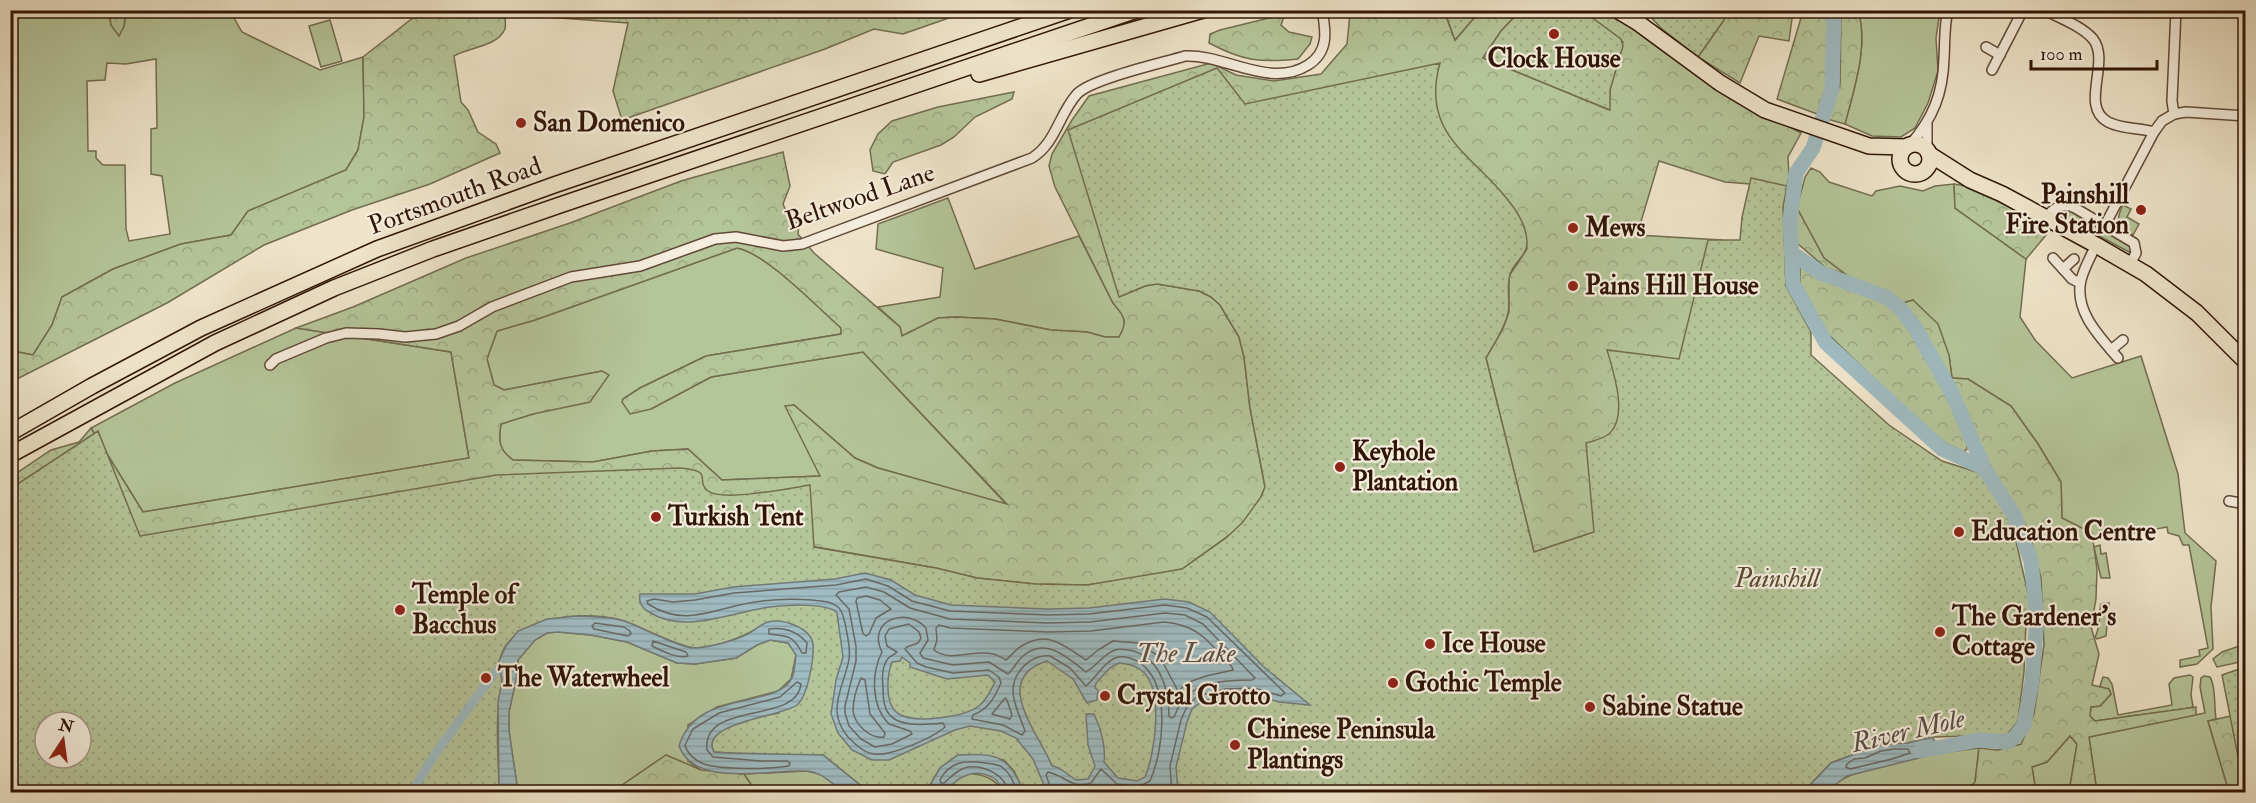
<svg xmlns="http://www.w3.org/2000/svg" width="2256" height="803" viewBox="0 0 2256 803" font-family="'IM FELL Double Pica',serif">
	<defs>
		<pattern id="forest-crowns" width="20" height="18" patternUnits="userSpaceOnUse" patternTransform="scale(1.5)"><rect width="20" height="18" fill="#b5c59a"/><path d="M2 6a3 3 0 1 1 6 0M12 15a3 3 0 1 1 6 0" fill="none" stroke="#9ca883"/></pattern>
		<pattern id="garden-dots" width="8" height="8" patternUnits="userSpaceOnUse" patternTransform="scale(1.5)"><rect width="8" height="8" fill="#b5c59a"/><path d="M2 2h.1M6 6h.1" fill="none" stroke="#9ca883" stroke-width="1.8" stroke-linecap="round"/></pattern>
		<pattern id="water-rules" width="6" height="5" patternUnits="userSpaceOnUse" patternTransform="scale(1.5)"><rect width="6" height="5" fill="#9fbcc2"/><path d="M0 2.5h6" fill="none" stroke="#89a1a5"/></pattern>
	</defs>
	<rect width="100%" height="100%" fill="#efe4ca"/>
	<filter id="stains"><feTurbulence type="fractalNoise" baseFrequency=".00333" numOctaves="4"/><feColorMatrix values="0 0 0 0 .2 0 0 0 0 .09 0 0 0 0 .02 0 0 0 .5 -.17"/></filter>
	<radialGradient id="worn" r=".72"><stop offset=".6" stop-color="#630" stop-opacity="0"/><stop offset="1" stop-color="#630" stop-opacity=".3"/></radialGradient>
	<g fill="#b5c59a" stroke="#726d50" stroke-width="1.5" fill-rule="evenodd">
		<path d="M11 11H109L111 25 124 26 126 11H230L242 32 320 70 363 57 364 117 358 150 346 170 248 211 231 235 181 244 113 269 62 297 52 325 33 355 18 352 11 336ZM156 59 157 128 151 129V174L162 176 170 234 129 241 126 229 125 165H103L96 158V151H88L87 81 105 80 107 63 126 64Z"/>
		<path d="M1858 11H1940L1936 38 1938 71 1928 103 1915 128 1901 137 1872 136 1845 124C1854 89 1869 45 1858 11Z"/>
		<path d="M330 20 342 61 321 67 309 26Z"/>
		<path d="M1811 168 1820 172 1829 182 1872 196 1876 191 1900 186 1923 191 1935 186 1954 184 1955 208 2026 259 2020 317 2035 340 2072 378 2141 356 2178 474 2185 533 2216 561 2211 607 2213 649 2197 664 2180 667V660L2200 656 2199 650 2208 648 2189 545H2183L2179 536 2168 533 2167 527 2093 540 2091 533 2062 518 2061 482 2038 444 2011 406 1968 379 1952 378 1949 355 1913 300 1903 303 1896 297 1856 282 1824 258 1797 208 1805 177Z"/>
		<path d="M948 198 975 269 1079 236 1113 303 1123 315 1125 326 1119 337H1105L1087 332 1051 330 995 319 956 317 938 318 902 336 900 327 878 307 940 297 943 268 876 249 878 224Z"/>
		<path d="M2123 205 2131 209 2127 217 2139 224 2133 235C2117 227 2115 220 2123 205Z"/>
		<path d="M2066 207 2131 244V253L2056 213Z"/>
		<path d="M737 248C766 253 817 307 841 328V334L706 356 640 388 623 399 651 409 711 377 863 352 1007 505 878 468 855 458 794 405 786 407 821 476 722 480 688 449 652 451 593 462 513 460C499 450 498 441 501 424L533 414 602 371 504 390 494 385 487 359 497 331 535 320Z"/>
		<path d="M296 328 451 352 469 458 143 512 91 428 175 383Z"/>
		<path d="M2100 545 2101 554 2106 553 2110 578H2101L2094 547Z"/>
		<path d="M2104 603H2109L2106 636 2097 639 2095 637C2101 627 2098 615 2101 604Z"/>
		<path d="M558 632 591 635 627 642 677 663 695 664 736 658 757 645 770 640 788 643 792 647 796 655 791 679 778 691 717 707 688 725V761L701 770 666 755 612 792H518L509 731V712L516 680 518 660 535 640 547 633Z"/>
		<path d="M2190 675 2193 677 2191 695 2193 706 2190 708 2095 721 2090 716 2091 707 2100 706 2111 694 2100 686 2103 677 2108 678 2112 684 2118 715 2172 705 2169 684 2174 678Z"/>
		<path d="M2204 676 2210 677C2216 686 2214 706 2216 719L2208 721 2229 792H2097L2089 737 2205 713 2200 687 2201 678Z"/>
		<path d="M2070 736 2077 744 2069 792H2036L2032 767 2047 762Z"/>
		<path d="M1979 748 1975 782 1965 792H1828C1842 765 1948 752 1979 748Z"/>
		<path d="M807 771 820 774 847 792H756L744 774Z"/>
		<path d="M968 773C985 775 994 778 1004 792H946L959 777Z"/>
	</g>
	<g fill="url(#forest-crowns)" stroke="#726d50" stroke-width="1.5" fill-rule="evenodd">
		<path d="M423 10 969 11 903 34 874 29 825 49 622 120 613 91 628 23 505 14C505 18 506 25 505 29 497 47 469 47 454 56L461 102 468 110 478 132 496 144 500 153 430 184 352 210 264 245 167 303 11 382V336L18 352 33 355 52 325 62 297 113 269 181 244 231 235 248 211 346 170 358 150 364 117 363 57Z"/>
		<path d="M109 11H126L124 26 119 36 111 25Z"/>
		<path d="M1357 11H1444L1455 40 1480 11H1520L1501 31 1483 58 1609 110 1610 90 1623 42 1583 11H1609L1668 55 1729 95 1801 133 1788 157 1789 176 1783 207V225L1763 185 1725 182 1659 161 1637 235 1721 240 1689 342 1594 532 1534 552 1486 358 1503 328 1509 312V276L1527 249 1524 226 1500 216 1443 156 1119 297 1145 286 1157 284 1199 291 1211 297 1220 305 1239 337 1244 357 1250 408 1265 487 1261 497 1264 510 1182 569 1145 577 1087 585 1035 584 977 578 936 568 633 515 11 544V477L51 450 79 442 91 428 143 512 469 458 451 352 296 328 353 307 466 258 570 223 681 181 783 152 790 186 783 204 790 220 799 223 798 234 814 253 900 327 902 336 938 318 956 317 995 319 1051 330 1087 332 1105 337H1119C1128 321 1125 317 1113 303L1055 187 1049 166 1052 154 1072 120 1089 96 1211 63 1236 75 1274 81 1321 74 1347 44 1350 13ZM737 248C766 253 817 307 841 328V334L706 356 640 388 623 399 622 402 630 414 651 409 711 377 863 352 1007 504 878 468 855 458 794 405 785 406 820 476 722 480 688 449 652 451 593 462 513 460C499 450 498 441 501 424L533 414 590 402 609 375 602 371 504 390 494 385 487 359 497 331 535 320Z"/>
		<path d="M1725 11H1793L1789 41 1759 36 1740 83 1698 57 1724 20Z"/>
		<path d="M1803 11H1828L1826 87 1817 114 1777 99Z"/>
		<path d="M1841 11H1858C1869 45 1854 89 1845 124L1827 119 1840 85Z"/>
		<path d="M1285 14 1281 25 1289 32 1312 37 1310 44 1298 59C1260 63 1243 61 1209 43L1210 34 1220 30Z"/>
		<path d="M1014 92 1012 99 975 117 954 137 941 145 893 162 885 174 873 171 870 150 878 134 892 121 938 107Z"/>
		<path d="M1954 184 1977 188 2052 228 2026 259 1955 208Z"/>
		<path d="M1797 208 1824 258 1845 274 1826 268 1797 243 1795 240Z"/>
		<path d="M1800 266 1832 284 1859 292 1884 302 1899 315 1938 375 1967 443V449L1964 452 1947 444 1922 425 1828 334 1800 283Z"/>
		<path d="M1913 300 1938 324 1949 355 1952 378 1968 379 2011 406 2038 444 2061 482 2062 518 2092 533 2097 569 2096 599 2091 627 2099 654 2092 685 2109 689 2111 694 2100 706 2091 707 2090 716 2095 721 2196 707V715L2089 737 2097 792H2069L2077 744 2070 736 2047 762 2032 767 2036 792H1965L1975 782 1979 748 1997 750 2021 744 2034 714 2044 644 2041 578 2029 531 1993 471 1933 348 1903 303Z"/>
		<path d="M2245 644V661L2217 667 2213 659 2222 652Z"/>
		<path d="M2231 716 2245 792H2229L2208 721Z"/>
		<path d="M666 755 701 770 744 774 756 792H612Z"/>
	</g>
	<g fill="url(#garden-dots)" stroke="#726d50" stroke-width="1.5" fill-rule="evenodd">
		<path d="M1444 10H1480V11L1455 40Z"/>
		<path d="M1520 11H1583L1621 39 1623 46 1610 90V110L1483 58 1501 31Z"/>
		<path d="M1645 11H1725L1724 20 1698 57 1661 28Z"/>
		<path d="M1440 63C1420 134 1472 154 1508 200 1518 212 1526 226 1527 241 1528 255 1515 261 1511 272 1505 285 1511 300 1508 313 1505 329 1494 343 1486 358L1534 552 1594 532 1586 443C1593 441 1602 439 1609 434 1629 416 1613 371 1607 350L1679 359 1708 240H1740L1742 217 1751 178 1787 186 1783 207 1786 286 1811 332V355L1889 425 1942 461 1983 474 2011 519 2031 607 2026 623 2024 672 2018 721 2007 735 1932 737 1908 743 1879 745 1831 763 1809 786 1807 792H1024L1014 771 1004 760 972 755H958L940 768 926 792H874L864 788 823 755H761L714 752C700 726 764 716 779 713L813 651 769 622C747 635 722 647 696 648 681 648 643 628 627 622 592 609 509 614 500 660 498 667 502 675 502 683 501 689 499 695 499 701 495 731 499 762 499 792H11L10 489 98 431 140 536 496 475 680 468C716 471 694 480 708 491 722 502 791 488 810 485L814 547 936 568 977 578 1035 584 1087 585 1182 569 1226 538 1242 523 1261 497 1265 487 1250 408 1244 357 1239 337 1220 305 1211 297 1199 291 1157 284 1145 286 1119 297 1068 130 1217 68 1245 104ZM45 722H81V758H45Z"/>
		<path d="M2245 667H2246L2245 792 2222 675Z"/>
	</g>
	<g fill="url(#water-rules)" stroke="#737977" stroke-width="1.5" fill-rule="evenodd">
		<path d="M865 573 891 580 915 595 951 605 1048 609 1089 608 1165 599 1189 602 1210 612 1264 667 1310 705 1279 702 1253 694 1241 693 1225 695 1201 702 1192 709 1187 722 1176 767 1178 792H1047L1033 759 1016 738 1001 731 970 726 955 730 889 760H872L852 750 838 733 831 714 836 680 843 657 837 613 834 610C815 603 790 605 770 607 731 612 685 635 649 612 642 608 638 603 640 594H695L733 587 835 579ZM902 657 910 663V667L947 679 988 675 995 682C990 691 988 698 980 705 966 717 915 724 899 714 884 705 887 675 892 662L900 661ZM1047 661 1073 679 1087 703 1097 700 1098 690 1095 688 1096 683 1110 668 1119 663C1127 664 1135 665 1141 670 1165 688 1155 753 1145 777L1137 781 1118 778 1104 762C1106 748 1101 728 1094 714H1086L1088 745 1095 766 1088 779 1076 780 1059 768 1052 766C1039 733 990 679 1047 661Z"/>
		<path d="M577 616C593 617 612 616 627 622 643 628 680 648 695 648 712 647 733 641 748 634 755 630 761 624 768 622 783 618 811 628 813 644 814 658 808 696 797 705 784 716 697 723 714 752L729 753 823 755 864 788 874 792C867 793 854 795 847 792 832 787 825 772 806 771 770 769 695 789 679 746 696 688 777 710 792 678 795 671 795 662 796 655L788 643 770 640 757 645 736 658 695 664 677 663 627 642 591 635 558 632 547 633 535 640 518 660 516 680 509 712V731L518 792H499L498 702 502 681 499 661 506 646 518 631 547 619Z"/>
		<path d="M1932 737 1938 746 1935 754 1847 776 1831 788 1828 792H1807L1809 786 1831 763 1879 745 1908 743Z"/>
		<path d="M958 755C999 753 1008 756 1024 792H1004C1001 789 999 783 996 780 977 766 957 776 946 792H926L940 768Z"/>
	</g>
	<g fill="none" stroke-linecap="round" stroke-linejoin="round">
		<g stroke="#686864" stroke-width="1.5">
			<path d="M866 587 884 592 910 608 950 619 1048 623 1090 622 1165 613 1185 615 1203 624 1255 678 1252 680C1229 680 1200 681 1183 699 1179 704 1177 711 1174 717L1171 718 1169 716C1169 689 1160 656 1129 650 1124 650 1120 648 1115 650 1103 654 1097 666 1086 672 1068 658 1046 636 1023 656 1017 661 1013 670 1008 674L989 662 953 665 923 658 920 653 928 640 926 628C907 606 866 620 882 652 871 674 871 706 889 724L910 731 912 734 892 744 875 747 861 739 849 726 845 713V706L856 661V646L849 609 836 595 839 592Z"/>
			<path d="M866 596 880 600 891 609 876 618 869 634 866 636 863 634 856 601 857 598Z"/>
			<path d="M1164 622C1200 625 1209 643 1232 667L1233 670 1206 676 1189 682 1178 691 1160 657 1138 643 1113 641 1098 650 1086 660C1063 645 1048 629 1020 647 1015 650 1011 656 1006 660 1002 658 998 655 993 654 973 649 951 663 934 650L937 640 936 628 939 625 950 628 1048 632 1091 631Z"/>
			<path d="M595 623 624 627 630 631 631 634 628 636 594 629 592 626Z"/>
			<path d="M769 629C784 627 797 631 807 643L806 653H802C793 635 787 636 769 634Z"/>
			<path d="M653 641 686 652 688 656C677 659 662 651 652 646Z"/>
			<path d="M861 678 865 680 870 714 885 733 884 737C870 739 855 725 853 711 853 701 857 687 861 678Z"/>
			<path d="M797 682 801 684C797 725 702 700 707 750L713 757 761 761H787L790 763 789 766C770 769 721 770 704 764 695 761 687 753 685 745L693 729 719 713 780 697Z"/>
			<path d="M1005 698 1007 700 1012 715 1010 719 992 714Z"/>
			<path d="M1894 749H1908L1910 753 1892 759 1850 769 1846 767 1847 764 1854 759 1865 758 1881 751Z"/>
			<path d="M1008 792C1006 775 984 765 968 767 958 769 951 777 944 783H941L940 780C950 761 966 760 985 763 991 764 999 764 1003 768 1011 774 1014 784 1017 792"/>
			<path d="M1052 792 1046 775 1048 772C1066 776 1071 789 1091 783L1101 769 1117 784 1138 787 1150 781C1164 749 1172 681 1137 661 1131 658 1122 655 1115 658 1102 664 1096 678 1086 686L1070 668 1050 656C1031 654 1013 672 1013 691 1013 704 1021 719 1025 731L1022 735 1003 725 972 719 973 715C989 709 994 698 1001 683L999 677 989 670 953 673 926 667 917 663 905 649 907 647 918 643 921 638 919 632 909 624 889 629 885 636 887 646 897 652C894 656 889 655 887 660 882 667 882 678 883 687 883 693 883 700 885 706 891 729 925 725 943 723L945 727C934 737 890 757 874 754 864 753 855 744 848 737 842 730 838 722 837 712 836 694 846 677 849 659 851 647 847 635 845 623 843 617 843 611 838 607 831 601 821 601 812 600 788 598 759 600 735 606 703 614 679 624 648 604L647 601 654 599 673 602 695 600 734 593 836 585 866 579 888 586 912 601 950 611 1048 615 1089 614 1165 605 1187 608 1207 617 1285 693 1281 696 1254 688 1225 689 1198 696 1188 704 1181 720 1170 766 1172 792"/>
		</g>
		<path stroke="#9fbcc2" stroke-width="9" d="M412 792 433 757 475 699 499 668 509 665"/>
		<g stroke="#9fbcc2" stroke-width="15">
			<path d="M1834 10 1832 89 1813 148 1796 173 1790 220 1793 284 1826 343 1942 449 1984 468"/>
			<path d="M1792 253 1821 273 1886 297 1900 308 1916 329 1953 395 1984 468 2014 515 2031 561 2037 618 2032 681 2024 725 2015 737 2008 742 1979 740 1920 751"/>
		</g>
		<defs>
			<g id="minor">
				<path d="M2045 10C2059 18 2082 26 2093 39 2111 62 2079 106 2108 122 2121 129 2140 128 2154 132"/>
				<path d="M1986 47 2000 55"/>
				<path d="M1992 70 2023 10"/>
				<path d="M2174 114 2186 112 2246 116"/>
				<path d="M1910 145C1933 118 1943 94 1944 58 1945 42 1944 26 1948 10"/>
				<path d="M1927 151V124"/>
				<path d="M2046 218C2053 208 2063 202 2075 208L2134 243 2136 253 2130 264"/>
				<path d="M2105 225 2154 132 2162 121 2174 114 2172 101 2176 10"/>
				<path d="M2096 245C2091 256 2084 268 2081 280 2074 311 2099 336 2118 358"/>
				<path d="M2053 258 2072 279 2080 283"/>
				<path d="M2063 269 2074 259"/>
				<path d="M2111 350 2123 340"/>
				<path d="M270 365 276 359 326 338 346 333 379 334 405 337 436 334 459 326 492 307 571 277 640 266 715 239 736 237 783 246 802 244 1032 158C1056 143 1059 114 1077 94 1091 79 1162 63 1185 56 1225 54 1270 89 1308 65 1329 52 1326 31 1322 10"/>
				<path d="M2229 501 2246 504"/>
			</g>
			<g id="primary">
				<path d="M1617 10 1637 22 1720 83 1765 110 1869 146 1906 147"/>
				<circle cx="1915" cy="159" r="15"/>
				<path d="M1929 154 1970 180 2002 194 2096 245 2146 274 2197 313 2246 362"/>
			</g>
			<g id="trunk">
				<path d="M979 74 1203 10"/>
				<path d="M10 433 92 386 201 328 377 249 554 185 1070 10"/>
				<path d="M10 455 215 343 334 288 433 249 560 205 1137 10"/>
			</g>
		</defs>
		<use href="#minor" stroke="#604937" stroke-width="12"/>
		<use href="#primary" stroke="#301506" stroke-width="18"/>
		<use href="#trunk" stroke="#301506" stroke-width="18"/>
		<use href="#minor" stroke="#f5eddd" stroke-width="9"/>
		<use href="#primary" stroke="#efe4ca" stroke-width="15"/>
		<use href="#trunk" stroke="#efe4ca" stroke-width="15"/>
	</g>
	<g fill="#8f2418" stroke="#f5eddd" stroke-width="2">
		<circle cx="1554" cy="34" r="6"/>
		<circle cx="521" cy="123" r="6"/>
		<circle cx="2141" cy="210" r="6"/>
		<circle cx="1573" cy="228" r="6"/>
		<circle cx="1573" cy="286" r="6"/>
		<circle cx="1340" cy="467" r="6"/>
		<circle cx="656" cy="517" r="6"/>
		<circle cx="1959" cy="532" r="6"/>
		<circle cx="400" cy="610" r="6"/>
		<circle cx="1940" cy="632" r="6"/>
		<circle cx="1430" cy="644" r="6"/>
		<circle cx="486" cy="678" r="6"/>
		<circle cx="1393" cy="683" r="6"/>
		<circle cx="1105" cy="696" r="6"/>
		<circle cx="1590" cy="707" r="6"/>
		<circle cx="1235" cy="745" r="6"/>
	</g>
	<g text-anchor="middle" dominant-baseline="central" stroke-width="4.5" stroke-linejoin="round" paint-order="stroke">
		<g font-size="26" font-weight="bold" fill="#301506" stroke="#f5eddd" text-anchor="start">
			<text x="1554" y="59" text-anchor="middle">Clock House</text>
			<text x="533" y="123">San Domenico</text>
			<text x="2129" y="195" text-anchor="end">Painshill<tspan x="2129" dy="30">Fire Station</tspan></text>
			<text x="1585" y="228">Mews</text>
			<text x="1585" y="286">Pains Hill House</text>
			<text x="1352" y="452">Keyhole<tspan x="1352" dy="30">Plantation</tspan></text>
			<text x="668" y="517">Turkish Tent</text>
			<text x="1971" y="532">Education Centre</text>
			<text x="412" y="595">Temple of<tspan x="412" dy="30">Bacchus</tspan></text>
			<text x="1952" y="617">The Gardener's<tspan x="1952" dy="30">Cottage</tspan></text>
			<text x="1442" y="644">Ice House</text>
			<text x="498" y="678">The Waterwheel</text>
			<text x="1405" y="683">Gothic Temple</text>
			<text x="1117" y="696">Crystal Grotto</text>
			<text x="1602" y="707">Sabine Statue</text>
			<text x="1247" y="730">Chinese Peninsula<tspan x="1247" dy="30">Plantings</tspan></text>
		</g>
		<g font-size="26" fill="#301506" stroke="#f5eddd">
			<text transform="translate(455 196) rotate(-20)">Portsmouth Road</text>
			<text transform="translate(860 197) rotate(-19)">Beltwood Lane</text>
		</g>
		<g font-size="26" font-style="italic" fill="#584a32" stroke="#f5eddd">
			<text x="1777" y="579">Painshill</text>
		</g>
		<g font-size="27" font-style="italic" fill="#574f48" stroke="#f5eddd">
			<text x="1186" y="653">The Lake</text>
			<text transform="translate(1908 731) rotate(-13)">River Mole</text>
		</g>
	</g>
	<rect width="2256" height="803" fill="none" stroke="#efe4ca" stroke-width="36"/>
	<rect x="12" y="12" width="2232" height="779" fill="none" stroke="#301506" stroke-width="3"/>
	<rect x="18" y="18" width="2220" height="767" fill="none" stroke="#301506" stroke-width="1.5"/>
	<g transform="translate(63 740) rotate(13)"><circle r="28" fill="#f5eddd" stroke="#a69787" stroke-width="1.5"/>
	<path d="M0-4.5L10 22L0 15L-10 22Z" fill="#8f2418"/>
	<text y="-9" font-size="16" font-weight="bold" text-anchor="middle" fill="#301506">N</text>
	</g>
	<path d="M2031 60v9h126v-9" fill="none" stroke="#301506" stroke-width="3"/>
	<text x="2040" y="60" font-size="18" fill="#301506" stroke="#f5eddd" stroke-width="4.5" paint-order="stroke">100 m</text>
	<rect width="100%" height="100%" filter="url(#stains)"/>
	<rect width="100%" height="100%" fill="url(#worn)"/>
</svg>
